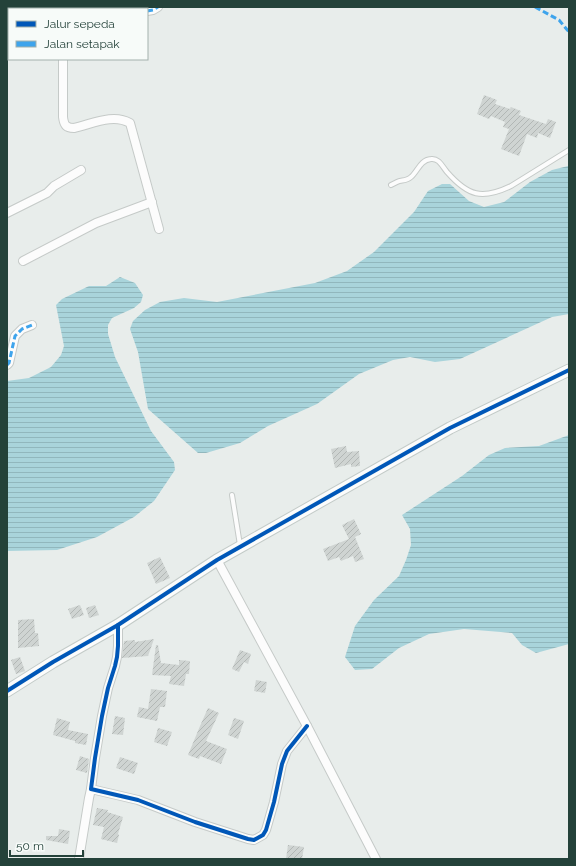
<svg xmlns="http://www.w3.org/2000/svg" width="576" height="866" viewBox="0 0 576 866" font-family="Raleway,sans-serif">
	<defs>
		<pattern id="water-rules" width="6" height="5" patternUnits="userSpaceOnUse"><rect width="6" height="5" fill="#a9d4db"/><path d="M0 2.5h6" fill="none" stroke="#91b7bd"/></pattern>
		<pattern id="building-hatch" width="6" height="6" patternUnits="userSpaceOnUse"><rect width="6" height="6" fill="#cfd4d2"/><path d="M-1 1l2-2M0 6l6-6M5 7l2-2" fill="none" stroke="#b2b7b5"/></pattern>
	</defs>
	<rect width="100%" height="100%" fill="#e8edeb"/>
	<g fill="url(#water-rules)">
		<path d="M568 166H569V314L552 317 460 359 435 362 410 357 393 360 359 374 317 404 268 426 240 443 206 453H198L148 409 138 352 130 329 133 321 145 310 160 302 184 298 217 302 315 283 347 271 374 252 414 212 428 191 442 184H450L469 201 484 207 504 202 530 182 552 170Z"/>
		<path d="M120 277 135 283 143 295 141 302 134 308 112 318 108 325V334L115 357 151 431 174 462 175 470 154 501 134 517 97 537 57 550 7 551V381L29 378 51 367 61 355 64 346 56 305 62 299 89 286H106Z"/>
		<path d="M569 435V644L536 653 522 645 512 633 464 629 429 634 399 648 372 669 355 670 345 657 355 626 374 600 399 576 406 560 411 545 410 529 402 515 462 476 489 455 505 448 539 446Z"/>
	</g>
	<g fill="url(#building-hatch)">
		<path d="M484 95 497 100 495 104 510 109 511 107 521 111 519 115 546 124 548 119 556 122 550 138 538 133 537 138 527 134 519 156 501 149 509 129 503 127 505 122 491 116 489 119 477 114Z"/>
		<path d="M346 446 347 452 359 451 360 466 351 467V464L335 468 331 449Z"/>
		<path d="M354 519 361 534 355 537 364 559 355 562 353 556 341 561 339 557 328 561 323 549 349 539 342 525Z"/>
		<path d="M160 557 170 578 156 584 147 563Z"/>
		<path d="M80 605 84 615 72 619 68 609Z"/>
		<path d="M95 605 99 615 89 618 86 608Z"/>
		<path d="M34 619 35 633H38L39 646 18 648V620Z"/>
		<path d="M154 639 148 656 122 658 124 641 135 640V642Z"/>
		<path d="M156 645H158L161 663 179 665V660L190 661 189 674H186L184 686 169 684 171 676 152 675Z"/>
		<path d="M240 650 251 654 248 664 244 662 239 672 232 669Z"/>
		<path d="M20 657 25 671 16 674 11 660Z"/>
		<path d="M256 680 267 682 265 693 254 691Z"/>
		<path d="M151 689 167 691 165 707H160L157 721 137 717 139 707 148 709Z"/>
		<path d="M208 708 219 713 206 741 227 749 221 764 200 756 199 759 188 755 200 726Z"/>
		<path d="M115 716 125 718 123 735 112 734Z"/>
		<path d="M57 718 70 722 68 730 88 734 86 745 75 743V741L53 735Z"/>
		<path d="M234 718 244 721 238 739 228 735Z"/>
		<path d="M158 728 172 732 167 746 154 742Z"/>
		<path d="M80 756 89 759 87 773 76 770Z"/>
		<path d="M120 757 138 763 134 774 116 768Z"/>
		<path d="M97 808 108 810 107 812 123 817 118 834 119 835 117 843 101 839 104 827 93 825Z"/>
		<path d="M59 829 70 831 68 844 46 840V836H58Z"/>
		<path d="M288 845 304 847 302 859H286Z"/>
	</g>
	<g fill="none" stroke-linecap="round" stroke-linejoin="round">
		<defs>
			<g id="lane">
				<path d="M391 185C393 184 395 183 397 182 401 180 407 181 411 177 418 171 420 160 431 159 439 158 442 166 447 172 468 196 482 200 511 186L569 150"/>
				<path d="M232 495 240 545"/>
			</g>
			<g id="street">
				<path d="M121 7 126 9"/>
				<path d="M84 9 85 7"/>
				<path d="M147 11 153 10 158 7"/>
				<path d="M7 15H9"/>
				<path d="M63 59V117C64 125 66 128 74 128 92 124 113 113 130 123L159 229"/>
				<path d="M7 213 47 193 54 186 81 170"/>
				<path d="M23 261 96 223 152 202"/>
				<path d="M7 365 9 363 15 336 22 329 32 325"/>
				<path d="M217 560 307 726 376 859"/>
				<path d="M118 625V646L117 657 115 666 108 688 102 716 95 758 91 789 138 800 195 822 248 839 254 840 263 835 266 830 274 802 282 764 287 751 307 726"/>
				<path d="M79 859 89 798 91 789"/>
			</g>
			<path id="secondary" d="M7 691 53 662 118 625 217 560 450 428 569 370"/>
		</defs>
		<use href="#lane" stroke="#c5cac8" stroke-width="6"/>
		<use href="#street" stroke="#c5cac8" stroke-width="10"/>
		<use href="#secondary" stroke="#c3cbc8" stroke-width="13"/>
		<use href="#lane" stroke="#fcfcfc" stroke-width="4"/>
		<use href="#street" stroke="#fcfcfc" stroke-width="8"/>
		<use href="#secondary" stroke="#fcfcfc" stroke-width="11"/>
		<g stroke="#3ea4ec" stroke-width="3" stroke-dasharray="6 3" stroke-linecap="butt">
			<path d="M121 7 126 9"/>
			<path d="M535 7 559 20 569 32"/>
			<path d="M84 9 85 7"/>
			<path d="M147 11 153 10 158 7"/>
			<path d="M7 15H9"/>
			<path d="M7 365 9 363 15 336 22 329 32 325"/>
		</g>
		<defs>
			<g id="cycleway">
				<path d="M118 625V646L117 657 115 666 108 688 102 716 95 758 91 789 138 800 195 822 248 839 254 840 263 835 266 830 274 802 282 764 287 751 307 726"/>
				<path d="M7 691 53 662 118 625 217 560 450 428 569 370"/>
			</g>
		</defs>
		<use href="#cycleway" stroke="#f7fbf9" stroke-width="6"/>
		<use href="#cycleway" stroke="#0057b8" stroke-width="4"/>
	</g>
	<rect width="576" height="866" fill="none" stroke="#24423a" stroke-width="16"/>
	<rect x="8" y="8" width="140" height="52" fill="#f7fbf9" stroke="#a3b1ad"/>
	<rect x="16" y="21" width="20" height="6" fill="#0057b8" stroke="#a3b1ad"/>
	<text x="44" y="28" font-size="12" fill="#24423a">Jalur sepeda</text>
	<rect x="16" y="41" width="20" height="6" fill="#3ea4ec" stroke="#a3b1ad"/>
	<text x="44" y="48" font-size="12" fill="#24423a">Jalan setapak</text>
	<path d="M10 850v6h73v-6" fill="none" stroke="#24423a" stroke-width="2"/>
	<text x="16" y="850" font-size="12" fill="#24423a" stroke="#f7fbf9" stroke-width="3" paint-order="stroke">50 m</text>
</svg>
